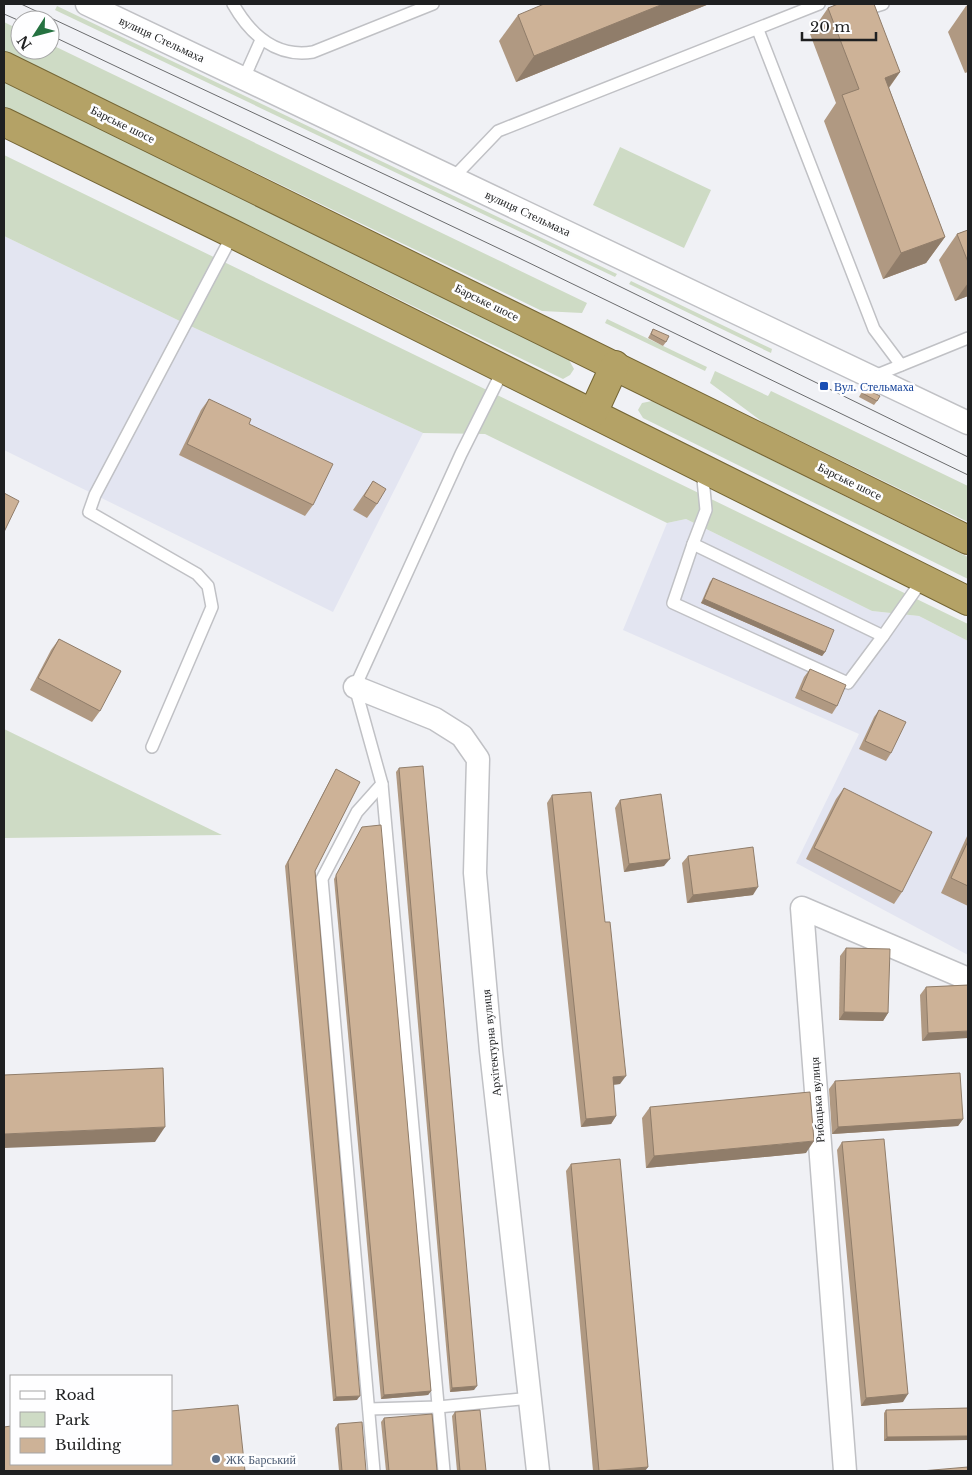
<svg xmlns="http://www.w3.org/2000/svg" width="972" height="1475" viewBox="0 0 972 1475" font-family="'Libre Baskerville',serif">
	<rect width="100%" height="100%" fill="#f0f1f5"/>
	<g fill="#e3e5f1">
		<path d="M4 236 186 324 423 433 333 612 4 450Z"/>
		<path d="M686 519 872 611 919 616 968 641V955L796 863 859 734 623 630 667 523Z"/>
	</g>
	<g fill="#cedbc5">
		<path d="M57 6 617 274 615 277 55 10Z"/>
		<path d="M4 22 20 30V50H50V44L587 303 582 313 542 311 4 51Z"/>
		<path d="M4 82 248 200 569 360 574 369 570 375 563 379 4 107Z"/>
		<path d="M620 147 711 190 684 248 593 205Z"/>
		<path d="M4 155 968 624V641L919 616 872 611 686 519 667 523 485 434 423 433 186 324 4 236Z"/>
		<path d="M631 281 772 349 771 353 629 284Z"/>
		<path d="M607 319 707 367 705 371 605 323Z"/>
		<path d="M715 371 768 396 771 391 968 486V522L764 423 710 383Z"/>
		<path d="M652 401 968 557V579L643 418 638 410 642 403Z"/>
		<path d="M4 729 222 835 4 838Z"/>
	</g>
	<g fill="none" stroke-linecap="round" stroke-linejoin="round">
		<defs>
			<g id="service">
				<path d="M233 4C250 34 276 58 313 52L433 4"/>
				<path d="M840 4 870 8 883 4"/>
				<path d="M758 30 874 329 901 365"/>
				<path d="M244 78 261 40"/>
				<path d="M453 178 498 131 819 4"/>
				<path d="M872 377 968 338"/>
				<path d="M702 469 706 510 693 544 883 636 923 579"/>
				<path d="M693 544 673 603 848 683 883 636"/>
				<path d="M152 747 212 607 208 586 197 574 89 512 95 495 233 234"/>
				<path d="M369 1409 438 1407 531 1398"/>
				<path d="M374 1471 322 879 357 812 382 784"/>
				<path d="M444 1471 382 784 355 687 461 454 503 370"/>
			</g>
			<g id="minor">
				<path d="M87 4 968 423"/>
				<path d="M355 687 435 719 462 736 478 759 475 873 491 1051 538 1471"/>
				<path d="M845 1471 802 908 968 979"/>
			</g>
			<g id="trunk">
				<path d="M4 66 968 540"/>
				<path d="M4 122 233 234 968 601"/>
				<path d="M593 413 615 365"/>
			</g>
		</defs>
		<use href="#service" stroke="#c0c1c5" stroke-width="14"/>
		<use href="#minor" stroke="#c0c1c5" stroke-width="25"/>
		<use href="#trunk" stroke="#746534" stroke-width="30"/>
		<use href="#service" stroke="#fff" stroke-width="11"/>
		<use href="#minor" stroke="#fff" stroke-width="22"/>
		<use href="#trunk" stroke="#b4a266" stroke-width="28"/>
		<g stroke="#6b6c6e" stroke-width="1">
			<path d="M21 4 529 242 968 457"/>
			<path d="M4 14 20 21"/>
			<path d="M50 35 521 259 968 475"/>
		</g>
	</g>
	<g fill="#b09982">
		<path d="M709 4 516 82 499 41 518 15Z"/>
		<path d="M968 5V72L965 73 948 32 966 6Z"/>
		<path d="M828 8 900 72 889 88 945 237 926 263 883 279 824 121 836 103 810 34Z"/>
		<path d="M968 230V296L955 301 939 260 957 234Z"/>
		<path d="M653 329 666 342 663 346 648 338Z"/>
		<path d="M864 388 877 401 874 405 859 397Z"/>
		<path d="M209 399 249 424 313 505 305 516 179 455 201 410Z"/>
		<path d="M373 481 377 504 367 518 353 510Z"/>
		<path d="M713 578 825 652 822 656 701 603 710 582Z"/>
		<path d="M59 639 100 711 92 722 30 690 51 650Z"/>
		<path d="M810 669 837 706 832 714 795 698 804 677Z"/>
		<path d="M879 710 891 753 886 761 859 749 874 717Z"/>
		<path d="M399 768 474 1390 450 1392 396 772Z"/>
		<path d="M336 769 315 871 357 1400 333 1401 285 866Z"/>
		<path d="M844 788 902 892 894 904 806 859 836 799Z"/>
		<path d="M552 795 620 1084 613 1085 616 1116 611 1124 581 1127 547 803Z"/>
		<path d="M620 800 664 866 624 872 615 808Z"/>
		<path d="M362 827 431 1391 428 1395 381 1399 334 879Z"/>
		<path d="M968 834V906L941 893Z"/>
		<path d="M688 856 753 895 687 903 682 863Z"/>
		<path d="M846 948 888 1013 883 1021 839 1020 840 956Z"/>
		<path d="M968 985 922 1041 920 995 926 987Z"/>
		<path d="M835 1081 963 1119 958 1126 832 1134 829 1089Z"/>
		<path d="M650 1107 806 1153 646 1168 642 1118Z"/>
		<path d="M842 1142 903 1402 861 1406 837 1150Z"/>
		<path d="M571 1164 648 1467 645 1471H593L566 1171Z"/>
		<path d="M968 1408V1440L884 1441V1413L886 1410Z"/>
		<path d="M455 1412 486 1471H457L452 1416Z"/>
		<path d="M384 1418 437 1471H386L381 1422Z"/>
		<path d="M338 1424 366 1471H339L335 1428Z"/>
	</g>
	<g fill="#907d6a">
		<path d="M663 4H709L516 82 534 56Z"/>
		<path d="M900 72 881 98 885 78Z"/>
		<path d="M945 237 926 263 883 279 901 253Z"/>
		<path d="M968 283V296L955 301Z"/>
		<path d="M704 599 825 652 822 656 701 603Z"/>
		<path d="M670 859 664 866 624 872 629 864Z"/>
		<path d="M758 887 753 895 687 903 693 895Z"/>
		<path d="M844 1012 888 1013 883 1021 839 1020Z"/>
		<path d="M968 1031V1038L922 1041 928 1033Z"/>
		<path d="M626 1076 620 1084 607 1085 613 1077Z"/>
		<path d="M616 1116 611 1124 581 1127 586 1119Z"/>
		<path d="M963 1119 958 1126 832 1134 838 1127Z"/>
		<path d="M165 1127 155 1142 4 1148V1134Z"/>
		<path d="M814 1141 806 1153 646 1168 654 1156Z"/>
		<path d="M477 1386 474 1390 450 1392 452 1388Z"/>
		<path d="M431 1391 428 1395 381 1399 384 1395Z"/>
		<path d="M908 1394 903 1402 861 1406 866 1398Z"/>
		<path d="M360 1396 357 1400 333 1401 336 1397Z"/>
		<path d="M968 1436V1440L884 1441 887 1437Z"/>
		<path d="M648 1467 645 1471H603Z"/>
	</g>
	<g fill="#cdb297" stroke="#907d6a">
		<path d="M544 4H663L534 56 518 15Z"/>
		<path d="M838 4H874L900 72 885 78 945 237 901 253 842 95 859 89 828 8Z"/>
		<path d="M968 230V262L957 234Z"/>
		<path d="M653 329 669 336 666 342 651 334Z"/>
		<path d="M864 388 880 396 877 401 862 393Z"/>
		<path d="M209 399 251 419 249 424 333 464 313 505 187 444Z"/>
		<path d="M373 481 386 489 377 504 364 496Z"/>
		<path d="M4 493 19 501 4 532Z"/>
		<path d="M713 578 834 630 825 652 704 599Z"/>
		<path d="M59 639 121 671 100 711 38 678Z"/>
		<path d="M810 669 846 685 837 706 801 690Z"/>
		<path d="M879 710 906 722 891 753 865 741Z"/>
		<path d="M423 766 477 1386 452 1388 399 768Z"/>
		<path d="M336 769 360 782 315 871 360 1396 336 1397 288 862Z"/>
		<path d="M844 788 932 832 902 892 814 848Z"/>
		<path d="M591 792 605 922H610L626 1076 613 1077 616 1116 586 1119 552 795Z"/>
		<path d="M661 794 670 859 629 864 620 800Z"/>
		<path d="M381 825 431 1391 384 1395 336 875 362 827Z"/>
		<path d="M968 841V886L951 878Z"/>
		<path d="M753 847 758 887 693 895 688 856Z"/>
		<path d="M846 948 890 949 888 1013 844 1012Z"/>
		<path d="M968 985V1031L928 1033 926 987Z"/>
		<path d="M163 1068 165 1127 4 1134V1075Z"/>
		<path d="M960 1073 963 1119 838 1127 835 1081Z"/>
		<path d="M810 1092 814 1141 654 1156 650 1107Z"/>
		<path d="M884 1139 908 1394 866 1398 842 1142Z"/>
		<path d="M620 1159 648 1467 599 1471 571 1164Z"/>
		<path d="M238 1405 245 1471H4V1427L11 1426V1464H171V1411Z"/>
		<path d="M968 1408V1436L887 1437 886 1410Z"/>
		<path d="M480 1410 486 1471H460L455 1412Z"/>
		<path d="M432 1414 437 1471H389L384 1418Z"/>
		<path d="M362 1422 366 1471H342L338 1424Z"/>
		<path d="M968 1467V1471H921Z"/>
	</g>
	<rect fill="#1a4fb4" stroke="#fefeff" stroke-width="2" x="819" y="381" width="10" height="10" rx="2.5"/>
	<circle fill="#5c6f8a" stroke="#fefeff" stroke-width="2" cx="216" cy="1459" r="5"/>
	<g text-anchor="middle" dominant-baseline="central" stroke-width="5" stroke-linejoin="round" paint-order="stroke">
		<g font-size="12" fill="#1f2021" stroke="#fefeff">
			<text transform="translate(162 39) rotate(25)">вулиця Стельмаха</text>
			<text transform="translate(123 124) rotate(26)">Барське шосе</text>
			<text transform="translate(528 213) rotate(25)">вулиця Стельмаха</text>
			<text transform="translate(487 302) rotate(26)">Барське шосе</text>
			<text transform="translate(850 481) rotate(26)">Барське шосе</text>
			<text transform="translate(491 1043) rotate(-96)">Архітектурна вулиця</text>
			<text transform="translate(817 1100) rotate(-94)">Рибацька вулиця</text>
		</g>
		<g font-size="12" fill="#164399" stroke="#fefeff" text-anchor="start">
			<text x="834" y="386">Вул. Стельмаха</text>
		</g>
		<g font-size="12" fill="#4e5e75" stroke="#fefeff" text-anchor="start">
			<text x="226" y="1459">ЖК Барський</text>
		</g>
	</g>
	<rect width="972" height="1475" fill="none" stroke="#1f2021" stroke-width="10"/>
	<rect x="10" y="1375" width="162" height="90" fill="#fefeff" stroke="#a5a5a6"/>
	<rect x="20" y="1391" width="25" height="8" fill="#ffffff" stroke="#a5a5a6"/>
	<text x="55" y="1400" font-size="15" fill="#1f2021">Road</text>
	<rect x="20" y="1412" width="25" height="15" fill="#cedbc5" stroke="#a5a5a6"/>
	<text x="55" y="1425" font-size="15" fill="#1f2021">Park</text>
	<rect x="20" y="1438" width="25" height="15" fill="#cdb297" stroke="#a5a5a6"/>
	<text x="55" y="1450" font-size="15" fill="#1f2021">Building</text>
	<g transform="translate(35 35) rotate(234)"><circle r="24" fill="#fefeff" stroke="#a5a5a6"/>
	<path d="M0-4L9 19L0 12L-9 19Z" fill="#257241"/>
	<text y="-8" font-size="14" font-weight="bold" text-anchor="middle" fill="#1f2021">N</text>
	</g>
	<path d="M802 32v8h74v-8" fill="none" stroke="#1f2021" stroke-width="2.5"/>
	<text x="810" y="32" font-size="15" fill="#1f2021" stroke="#fefeff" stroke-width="4" paint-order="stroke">20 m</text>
</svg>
